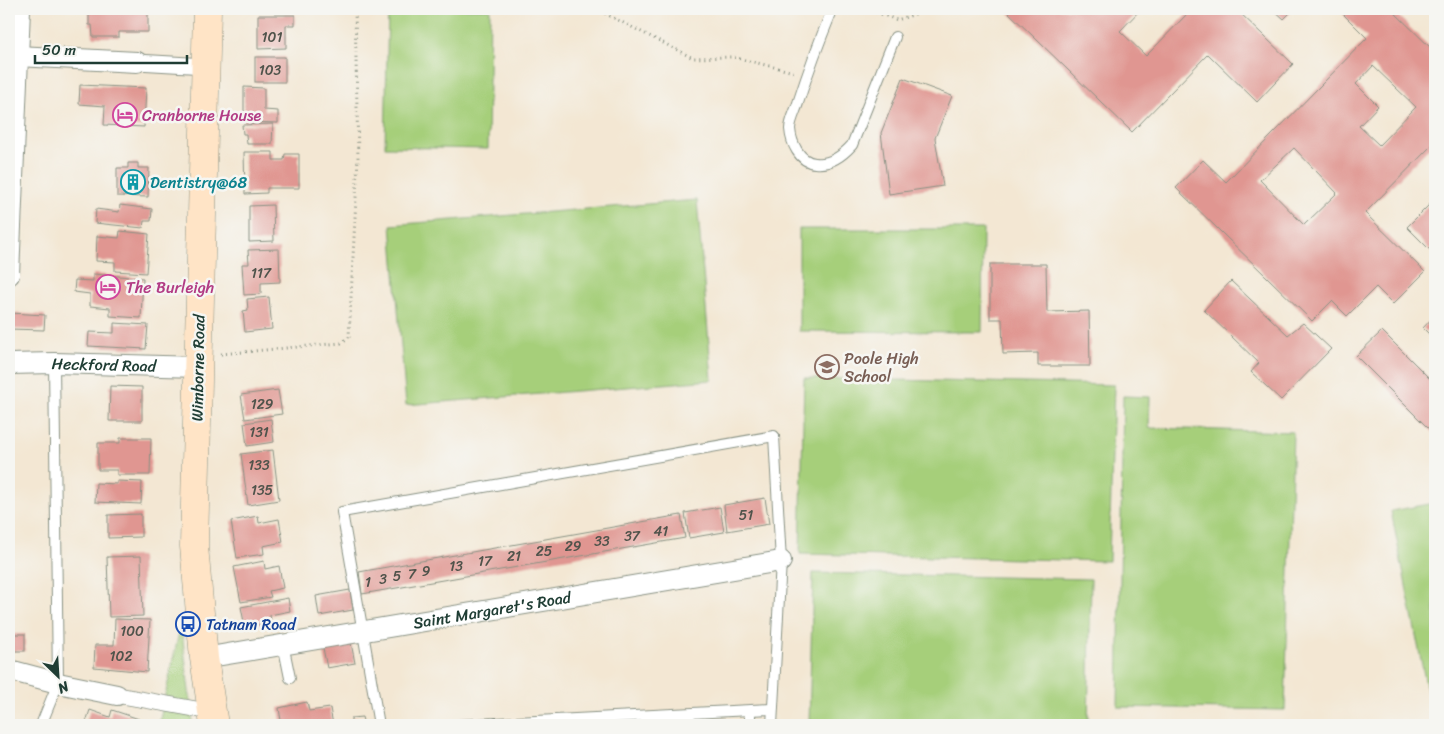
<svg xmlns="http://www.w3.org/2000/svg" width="1444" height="734" viewBox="0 0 1444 734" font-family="Sriracha,sans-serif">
	<rect width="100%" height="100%" fill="#f6f6f2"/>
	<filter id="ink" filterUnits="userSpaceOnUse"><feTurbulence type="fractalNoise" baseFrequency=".02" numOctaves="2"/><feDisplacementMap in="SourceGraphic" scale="10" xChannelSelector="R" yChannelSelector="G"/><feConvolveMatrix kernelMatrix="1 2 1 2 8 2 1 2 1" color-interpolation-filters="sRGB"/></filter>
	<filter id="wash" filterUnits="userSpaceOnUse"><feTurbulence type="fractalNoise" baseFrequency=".0096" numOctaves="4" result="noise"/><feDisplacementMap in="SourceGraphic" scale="20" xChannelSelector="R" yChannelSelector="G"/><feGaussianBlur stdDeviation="1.12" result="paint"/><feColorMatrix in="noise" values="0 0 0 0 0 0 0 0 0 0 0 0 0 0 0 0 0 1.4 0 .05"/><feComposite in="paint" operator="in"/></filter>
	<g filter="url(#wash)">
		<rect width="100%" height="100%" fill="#f3e7d3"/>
		<g fill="#a6cf7a" stroke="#628657">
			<path d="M388 9H490L488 149 385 147Z"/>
			<path d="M697 200 712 380 406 405 391 225Z"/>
			<path d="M799 229H983L982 332 799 331Z"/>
			<path d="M804 378 1114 385 1109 561 800 554Z"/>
			<path d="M1123 396 1150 397 1149 428 1293 432 1285 710 1118 707Z"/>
			<path d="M1435 503V699L1429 700 1391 511Z"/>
			<path d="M813 573 1091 579 1088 725H809Z"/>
			<path d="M181 623 193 725H158L159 724Z"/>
		</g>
		<g id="blocks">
			<g fill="#e09691" fill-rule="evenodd">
				<path d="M89 9H148V32H119V37H93L92 25H89Z"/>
				<path d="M1005 9H1141L1120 31 1146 56 1192 9H1236L1293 64 1257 102 1208 54 1132 132Z"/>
				<path d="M1273 9H1294L1284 19Z"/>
				<path d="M1344 9H1391L1435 52V142L1365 213 1425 272 1393 304 1376 287 1347 316 1332 301 1312 321 1176 188 1203 160 1226 182 1367 38 1341 12ZM1373 66 1416 107 1379 145 1359 126 1378 106 1356 84ZM1294 148 1337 193 1304 225 1260 180Z"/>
				<path d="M258 15H295V25H286V48L258 49Z"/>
				<rect x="255" y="57" width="30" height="25"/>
				<path d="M903 78 952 96 935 138 943 186 889 194 881 133Z"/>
				<path d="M80 85 146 88 144 127 104 125 105 106 79 104Z"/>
				<path d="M244 87 264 88V110L278 111V123L244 122Z"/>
				<path d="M273 124 272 144H247L246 134H243L242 125Z"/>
				<path d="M244 152H273V160H284L285 154H299V188H267V193L245 194Z"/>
				<path d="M128 163H138V168H149L148 197 117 196V168H128Z"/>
				<path d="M1435 199V247L1431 251 1407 227Z"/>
				<path d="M120 205 152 209 151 221H144L143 228 95 223 96 209 119 212Z"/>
				<path d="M273 205 274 241 249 242V206Z"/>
				<path d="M120 231 149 234 146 273 115 271V262L96 261 97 236 119 238Z"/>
				<path d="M279 249 280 282 261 283V294L244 295 242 264H249L248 250Z"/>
				<path d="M990 264H1046L1047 312 1089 311 1090 366H1038V353L1003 354 1002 319H990Z"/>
				<path d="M93 274 143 278 141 318 110 316V308L90 306V294L74 292 75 280 93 281Z"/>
				<path d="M1231 281 1288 335 1303 323 1331 349 1281 400 1251 372 1259 363 1204 310Z"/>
				<path d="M269 297 272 329 245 332 243 311 248 310 247 299Z"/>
				<path d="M10 313 45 315 44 330 9 329Z"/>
				<path d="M1435 315V340L1423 328Z"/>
				<path d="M114 323 148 325 146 349 88 346 89 332 114 333Z"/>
				<path d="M1382 331 1435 384V435L1356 356Z"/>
				<path d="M110 386 142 387V421H109Z"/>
				<path d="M278 390 282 414 245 419 241 395Z"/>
				<path d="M271 419 274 442 247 446 244 423Z"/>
				<path d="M120 438H151L150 475H117V470H98V443H120Z"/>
				<path d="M273 450 279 500 248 505 241 454Z"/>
				<path d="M117 481 142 482 141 504 95 502 96 483 117 484Z"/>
				<path d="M765 498 769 524 727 531 724 505Z"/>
				<path d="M720 507 724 532 689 538 685 513Z"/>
				<path d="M141 514V537L108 538V515Z"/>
				<path d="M681 515 685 538 362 594 359 572Z"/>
				<path d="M258 516 259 523 279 519 283 542 263 546 264 554 237 558 231 521Z"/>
				<path d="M141 556 143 616 109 617 107 557Z"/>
				<path d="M264 561 265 569 279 566 283 588 269 591 271 597 241 602 234 567Z"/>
				<path d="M350 590 353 610 319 616 316 596Z"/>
				<path d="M288 598 290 611 270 615 271 622 245 627 241 607Z"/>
				<path d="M115 619 150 620 147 672 94 667 95 645H114Z"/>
				<rect x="9" y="634" width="16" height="17"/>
				<path d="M351 643 355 663 327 668 323 648Z"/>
				<path d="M307 702 309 711 330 708 333 725H261L281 721 279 708Z"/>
				<path d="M90 710 110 717 112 710 139 719 136 725H85Z"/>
				<path d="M362 717 364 725H341L351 723V718Z"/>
			</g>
		</g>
	</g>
	<g filter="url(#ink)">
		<use href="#blocks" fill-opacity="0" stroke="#899284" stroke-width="1"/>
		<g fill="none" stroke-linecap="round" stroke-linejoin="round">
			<defs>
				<g id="service">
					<path d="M831 13C819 42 808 72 798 103 796 110 790 121 790 129 791 142 799 162 815 163 830 165 843 155 852 145L895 37"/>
					<path d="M283 644 290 678"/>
					<path d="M41 725 58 683 54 363"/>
					<path d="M379 725 342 512 774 436 781 561 772 725"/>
					<path d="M458 725 772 709"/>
					<path d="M750 725V711"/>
				</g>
				<g id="pedestrian">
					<path d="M137 62 206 66"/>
					<path d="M117 695 212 712"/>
				</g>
				<g id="minor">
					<path d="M17 56 137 62"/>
					<path d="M9 275 20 9"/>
					<path id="s1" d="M9 364 54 363 198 367"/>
					<path id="s2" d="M204 658 781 561"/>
					<path d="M9 670 58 683 117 695"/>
				</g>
				<path id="secondary" d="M207 9 194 546 204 658 214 725"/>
			</defs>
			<use href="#service" stroke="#899284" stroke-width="12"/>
			<use href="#pedestrian" stroke="#899284" stroke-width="17"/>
			<use href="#minor" stroke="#899284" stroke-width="22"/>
			<use href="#secondary" stroke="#899284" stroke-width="29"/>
			<g stroke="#899284" stroke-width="3" stroke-dasharray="1 4" stroke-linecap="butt">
				<path d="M596 9 693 58 733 57 794 72"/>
				<path d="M867 9 897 20 931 9"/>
				<path d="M221 354 341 343 349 337 358 158 355 9"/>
			</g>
			<use href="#service" stroke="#fff" stroke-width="10"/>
			<use href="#pedestrian" stroke="#fff" stroke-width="15"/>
			<use href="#minor" stroke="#fff" stroke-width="20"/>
			<use href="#secondary" stroke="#ffe4c6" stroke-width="28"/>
		</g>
	</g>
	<defs>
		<symbol id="hotel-ring" viewBox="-11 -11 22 22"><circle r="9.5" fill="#f6f6f2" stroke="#d1479c" stroke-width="1.5"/><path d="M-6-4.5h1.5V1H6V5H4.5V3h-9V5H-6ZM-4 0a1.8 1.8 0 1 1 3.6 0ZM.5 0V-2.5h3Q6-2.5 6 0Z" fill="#d1479c"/></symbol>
		<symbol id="building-ring" viewBox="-11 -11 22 22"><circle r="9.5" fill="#f6f6f2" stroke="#0f9aa8" stroke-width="1.5"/><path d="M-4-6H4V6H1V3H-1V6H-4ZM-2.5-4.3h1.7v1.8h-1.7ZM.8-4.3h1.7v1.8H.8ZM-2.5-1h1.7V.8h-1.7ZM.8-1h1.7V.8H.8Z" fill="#0f9aa8"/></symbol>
		<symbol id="school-ring" viewBox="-11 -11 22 22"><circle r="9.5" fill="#f6f6f2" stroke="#8d6e63" stroke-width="1.5"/><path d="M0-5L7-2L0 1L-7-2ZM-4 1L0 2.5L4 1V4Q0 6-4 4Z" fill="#8d6e63"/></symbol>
		<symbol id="bus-ring" viewBox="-11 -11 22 22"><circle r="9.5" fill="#f6f6f2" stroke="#1a4fb4" stroke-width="1.5"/><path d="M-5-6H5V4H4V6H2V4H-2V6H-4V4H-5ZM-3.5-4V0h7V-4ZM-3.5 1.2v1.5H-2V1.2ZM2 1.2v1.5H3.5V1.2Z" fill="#1a4fb4"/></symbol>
	</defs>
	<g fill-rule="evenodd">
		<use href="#hotel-ring" x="111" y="101" width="28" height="28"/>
		<use href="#building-ring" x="119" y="168" width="28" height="28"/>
		<use href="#hotel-ring" x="94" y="273" width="28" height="28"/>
		<use href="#school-ring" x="813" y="353" width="28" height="28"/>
		<use href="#bus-ring" x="174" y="610" width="28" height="28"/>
	</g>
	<g text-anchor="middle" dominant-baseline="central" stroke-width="5" stroke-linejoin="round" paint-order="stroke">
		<g font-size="14" fill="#4f534b">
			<text x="272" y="37">101</text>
			<text x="270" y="70">103</text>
			<text x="261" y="273">117</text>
			<text x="262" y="404">129</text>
			<text x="259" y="432">131</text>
			<text x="259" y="465">133</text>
			<text x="262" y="490">135</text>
			<text x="746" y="515">51</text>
			<text x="661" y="531">41</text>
			<text x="632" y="536">37</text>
			<text x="602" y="541">33</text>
			<text x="573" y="546">29</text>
			<text x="544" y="551">25</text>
			<text x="514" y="556">21</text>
			<text x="485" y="561">17</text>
			<text x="456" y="566">13</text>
			<text x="426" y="571">9</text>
			<text x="412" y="574">7</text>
			<text x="397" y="576">5</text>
			<text x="383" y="579">3</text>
			<text x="368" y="582">1</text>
			<text x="132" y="631">100</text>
			<text x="121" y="656">102</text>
		</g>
		<g font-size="16" fill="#b23c85" stroke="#f6f6f2" text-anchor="start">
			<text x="142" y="115">Cranborne House</text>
			<text x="126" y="287">The Burleigh</text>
		</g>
		<g font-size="16" fill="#0d838f" stroke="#f6f6f2" text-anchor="start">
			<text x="150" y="182">Dentistry@68</text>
		</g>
		<g font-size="16" fill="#785e54" stroke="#f6f6f2" text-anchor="start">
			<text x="844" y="358">Poole High<tspan x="844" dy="18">School</tspan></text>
		</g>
		<g font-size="16" fill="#1f3d34" stroke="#f6f6f2">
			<text stroke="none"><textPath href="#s1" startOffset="95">Heckford Road</textPath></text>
			<text transform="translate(198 368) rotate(-89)">Wimborne Road</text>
			<text stroke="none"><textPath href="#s2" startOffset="292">Saint Margaret's Road</textPath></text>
		</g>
		<g font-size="16" fill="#164399" stroke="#f6f6f2" text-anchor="start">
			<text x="206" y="624">Tatnam Road</text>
		</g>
	</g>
	<rect width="1444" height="734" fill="none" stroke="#f6f6f2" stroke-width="30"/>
	<g transform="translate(58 676) rotate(155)" stroke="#f6f6f2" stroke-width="4" paint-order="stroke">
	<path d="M0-4L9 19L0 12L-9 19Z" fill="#1f3d34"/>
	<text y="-8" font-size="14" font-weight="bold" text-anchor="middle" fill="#1f3d34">N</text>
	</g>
	<path d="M35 55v8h152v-8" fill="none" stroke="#1f3d34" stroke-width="2.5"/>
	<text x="42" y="55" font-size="15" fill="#1f3d34" stroke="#f6f6f2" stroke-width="4" paint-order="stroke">50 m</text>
</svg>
